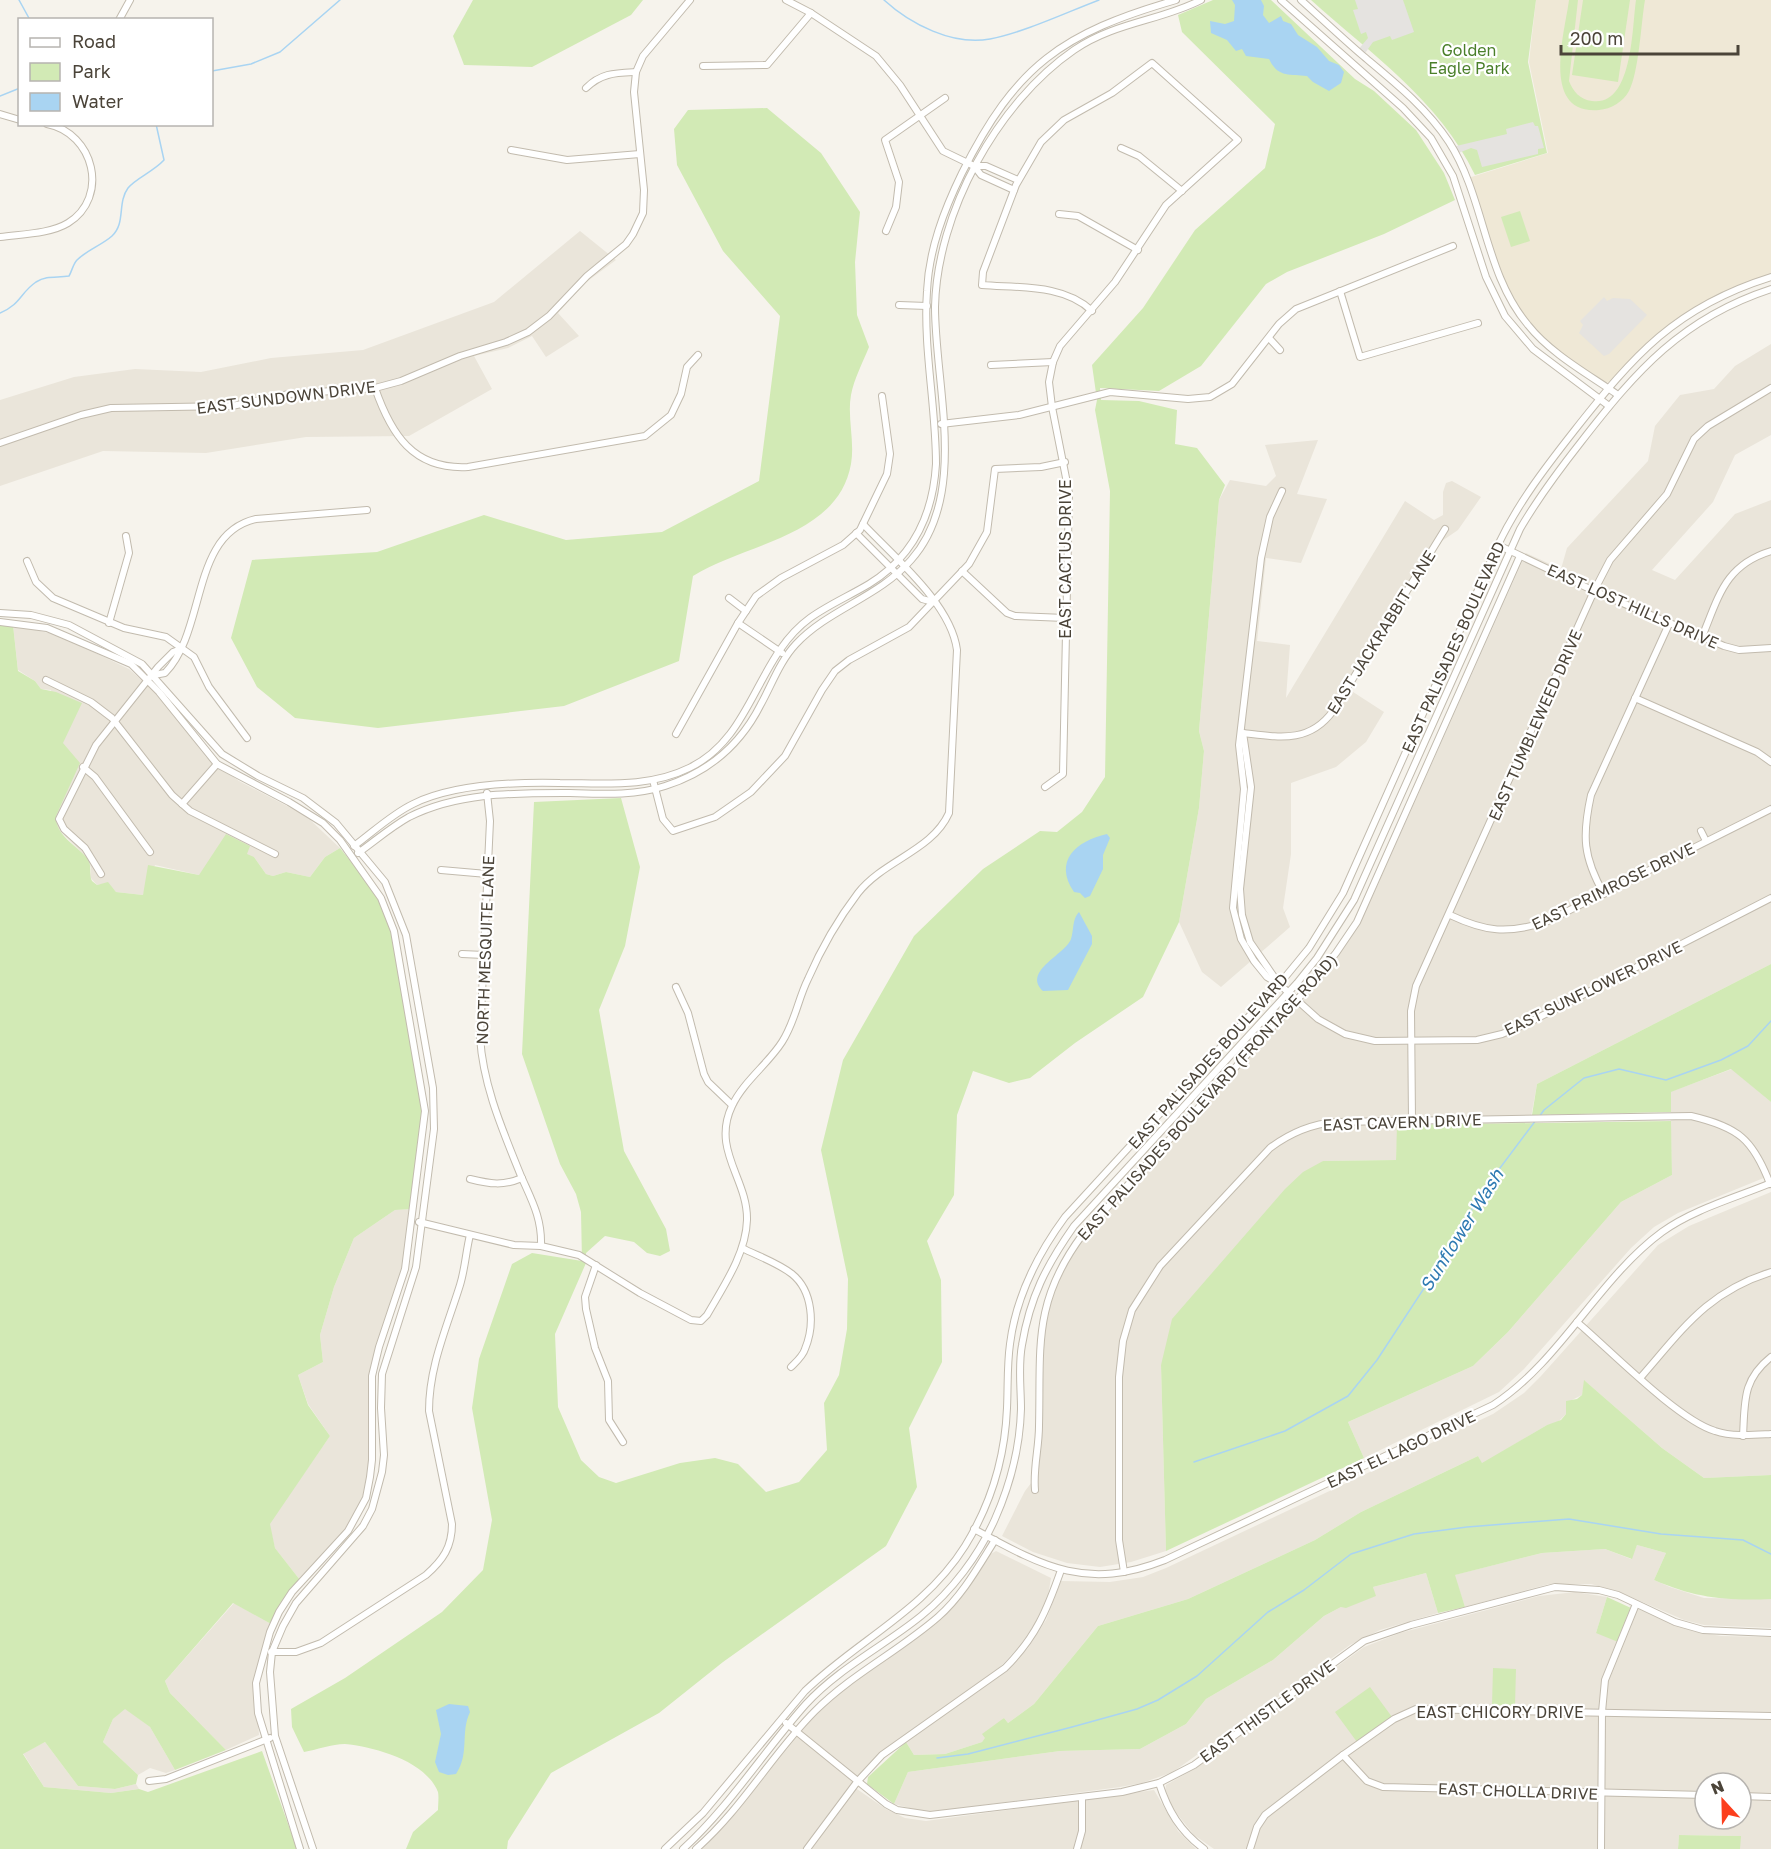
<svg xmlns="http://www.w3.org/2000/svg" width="1771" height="1849" viewBox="0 0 1771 1849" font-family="'Golos Text',sans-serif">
	<rect width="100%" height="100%" fill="#f6f3ec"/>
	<g fill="#eae5da" fill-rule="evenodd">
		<path d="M580 231 616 260 585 283 558 313 579 336 546 357 532 336 508 348 474 356 492 389 409 436 306 437 206 453 103 451 0 486V400L74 377 135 369 201 372 271 358 363 350 494 302Z"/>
		<path d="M1771 344V435L1735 455 1713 502 1652 570 1675 580 1735 514 1771 500V964L1537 1084 1530 1123 1398 1125 1396 1160 1323 1161 1161 1365 1166 1551 1131 1562 1100 1567 1067 1563 1033 1552 1002 1536 1025 1491 1038 1474 1042 1432 1044 1329 1052 1294 1064 1267 1083 1239 1321 977 1347 942 1371 900 1526 553 1561 569 1567 548 1648 461 1655 426 1680 395 1714 389 1735 366Z"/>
		<path d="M1318 440 1297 494 1327 499 1301 563 1266 558 1257 641 1290 645 1286 698 1405 501 1434 520 1443 515V492L1446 483 1452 481 1481 497 1458 530 1439 543 1350 690 1384 712 1366 742 1336 767 1291 783V854L1283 908 1290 927 1221 987 1202 972 1179 922 1199 808 1204 751 1199 731 1219 500 1230 480 1266 486 1276 476 1265 445Z"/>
		<path d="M13 625 58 635 129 669 156 693 206 757 239 781 306 816 340 848 325 857 310 877 286 872 273 876 266 874 254 857 199 875 155 865 143 895 116 892 108 883 97 885 90 877 91 868 87 858 61 832 55 823 63 743 51 690 41 689 35 681 18 670Z"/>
		<path d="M1732 1069 1771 1102V1175L1678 1213 1654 1227 1631 1248 1524 1369 1499 1392 1364 1458 1348 1422 1473 1366 1508 1332 1621 1202 1672 1175 1670 1092Z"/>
		<path d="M1771 1192V1475L1704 1478 1662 1448 1585 1381 1582 1395 1570 1401 1566 1414 1556 1424 1547 1425 1482 1464 1478 1456 1361 1512 1315 1540 1188 1599 1098 1626 1034 1704 1008 1723 1004 1718 982 1742 945 1754 914 1755 906 1742 1003 1674 1028 1648 1046 1620 1061 1581 1110 1582 1143 1577 1166 1568 1493 1414 1524 1393 1541 1376 1658 1245 1689 1226Z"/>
		<path d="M412 1209 403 1271 370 1374V1464L367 1484 356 1513 344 1532 300 1580 275 1548 269 1524 330 1436 308 1404 298 1375 323 1362 320 1335 334 1287 354 1238 395 1210Z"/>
		<path d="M1637 1545 1666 1553 1654 1580 1670 1587 1704 1598 1771 1599V1628L1704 1625 1684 1620 1617 1591 1591 1584H1549L1465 1607 1454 1575 1542 1553 1605 1549 1631 1559Z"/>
		<path d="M996 1551 1051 1578 1048 1596 1036 1622 1018 1648 1000 1667 881 1752 851 1785 886 1809 905 1818 926 1821 1154 1790 1178 1831 1196 1849H701L716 1835 816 1714 840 1691 943 1615 989 1555Z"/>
		<path d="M1426 1573 1438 1613 1380 1630 1350 1645 1173 1772 1142 1783 1120 1787 938 1811H921L894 1804 908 1772 1060 1751 1140 1749 1186 1724 1206 1699 1273 1660 1324 1616 1341 1607 1375 1596 1373 1587Z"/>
		<path d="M1575 1592 1607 1597 1596 1633 1631 1608 1629 1605 1692 1631 1721 1636 1771 1637V1849H1740V1836L1679 1835 1678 1849H1214L1194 1835 1173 1809 1165 1792 1166 1785 1196 1768 1364 1647 1400 1633 1539 1596ZM1705 1783H1741V1819H1705Z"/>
		<path d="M234 1603 271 1624 255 1676 259 1735 226 1750 170 1693 165 1681Z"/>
		<path d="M125 1708 150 1727 175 1770 166 1773 150 1768 138 1775 103 1742 113 1719Z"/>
		<path d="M45 1742 78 1786 115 1789 136 1784 139 1789 111 1793 44 1787 23 1753Z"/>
	</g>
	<path fill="#efe8d6" d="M1536 0H1771V277L1690 313 1612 381 1602 384 1529 327 1505 289 1468 178 1548 153 1529 62Z"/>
	<g fill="#d2eab5">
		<path d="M473 0H643L631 15 532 67 464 65 453 36Z"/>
		<path d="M1213 0H1271L1355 79 1374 91 1416 130 1444 173 1455 200 1384 234 1287 272 1266 284 1201 366 1159 391 1100 388 1101 400 1139 401 1177 410 1175 444 1197 448 1225 485 1219 500 1199 731 1204 751 1199 808 1179 922 1143 997 1075 1043 1030 1078 1009 1083 973 1071 957 1115 954 1195 927 1241 941 1280 942 1362 909 1428 917 1487 886 1546 723 1662 659 1713 551 1773 508 1841 507 1849H406L413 1832 438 1810C438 1805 439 1797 438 1792 426 1761 375 1747 345 1744 332 1744 316 1750 304 1752L292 1727 291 1709 345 1678 442 1612 483 1570 492 1520 472 1408 479 1359 512 1264 532 1253 582 1261 581 1212 576 1194 560 1164 522 1054 534 802 621 798 640 867 625 946 599 1010 624 1151 666 1229 670 1251 660 1256 647 1253 634 1242 605 1236 586 1253V1263L555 1334 558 1407 581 1460 599 1477 616 1483 680 1463 715 1458 738 1464 766 1492 799 1482 827 1450 824 1403 839 1375 847 1329 848 1279 821 1150 843 1060 914 936 983 869 1040 831 1057 832 1082 812 1105 777 1110 491 1095 410 1097 400 1092 365 1143 308 1195 230 1265 168 1275 124 1182 32 1178 15Z"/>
		<path d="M1311 0H1536L1528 62 1547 153 1475 175C1439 100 1372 55 1311 0Z"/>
		<path d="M1569 0H1578L1569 81C1573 91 1580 100 1592 101 1633 107 1632 27 1636 0H1645C1641 23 1639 72 1629 91 1623 102 1611 109 1599 110 1540 115 1565 32 1569 0Z"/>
		<path d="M1583 0H1630L1618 82 1572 75Z"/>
		<path d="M767 108 821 153 860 212 855 262 857 315 869 347C863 362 854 379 851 395 847 417 855 441 851 464 838 537 745 543 693 576L679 661 564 706 378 728 295 718 257 687 231 638 252 560 377 552 484 515 566 540 662 532 759 481 780 316 723 251 677 165 674 129 688 110Z"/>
		<path d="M1520 211 1530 241 1511 247 1501 217Z"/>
		<path d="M0 625H13L18 671 35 681 41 689 56 692 82 703 63 743 80 763 56 816C55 835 76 845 87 858 93 866 88 873 92 881L97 885 108 882 116 892 143 895 148 865 199 875 226 834 250 846 247 854 254 857 266 874 273 876 286 872 310 877 325 857 340 848 375 892 384 908 394 938 423 1112 412 1209 395 1210 354 1238 334 1287 320 1335 323 1362 298 1375 308 1405 330 1436 270 1524 275 1548 300 1580 271 1624 233 1603 165 1681 170 1693 226 1750 175 1770 150 1727 125 1709 113 1719 103 1742 138 1775 136 1784 115 1789 78 1786 45 1742 23 1754 44 1787 111 1793 139 1789 148 1792 262 1751 297 1849H0Z"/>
		<path d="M1771 964V1102L1731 1069 1671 1092V1112L1532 1115 1537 1084Z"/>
		<path d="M1671 1121 1672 1175 1621 1202 1508 1332 1473 1366 1348 1422 1364 1458 1166 1551 1161 1365 1172 1319 1285 1189 1303 1172 1323 1161 1396 1160 1397 1125Z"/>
		<path d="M1584 1380 1662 1448 1704 1478 1771 1475V1599C1727 1601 1695 1598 1654 1580L1666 1553 1637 1545 1632 1559 1605 1549 1542 1553 1455 1575 1465 1607 1438 1613 1426 1573 1373 1587 1376 1596 1346 1608 1341 1607 1324 1616 1273 1660 1206 1699 1186 1724 1140 1749 1060 1751 908 1772 894 1804 867 1784 868 1777 906 1742 914 1755 945 1754 982 1742 985 1738 982 1734 1004 1718 1008 1723 1034 1704 1098 1626 1188 1599 1315 1540 1361 1512 1478 1456 1482 1463 1547 1425 1561 1420 1566 1414V1401L1577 1399 1582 1395Z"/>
		<path d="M1607 1597 1631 1608 1618 1642 1596 1633Z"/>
		<path d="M1493 1668 1516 1669 1515 1706 1492 1705Z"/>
		<path d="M1370 1687 1392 1717 1357 1742 1335 1712Z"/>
		<path d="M1679 1835 1741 1836 1740 1849H1678Z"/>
	</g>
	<g fill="#e5e3e0">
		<path d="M1355 0H1403L1414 32 1392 40 1390 36 1373 42 1363 56 1357 51 1368 38 1366 32 1361 34 1353 10 1358 9Z"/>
		<path d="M1533 122 1535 126H1538L1544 148 1538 149V154L1482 167 1477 150 1471 148 1456 154 1452 147 1507 134 1506 129Z"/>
		<path d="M1604 297 1607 301 1613 298 1630 299 1647 315 1609 354 1604 356 1579 333 1583 325 1580 321Z"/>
	</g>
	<g fill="#a9d4f2">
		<path d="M1232 0H1261L1264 6 1263 15 1269 23 1281 16 1283 21 1291 24 1298 35 1317 47 1329 61 1339 65 1344 72 1341 83 1329 91 1313 82 1307 76C1290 74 1278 78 1269 59L1246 56 1242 49 1236 51 1227 40 1211 33 1210 21 1225 24 1234 21 1235 5Z"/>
		<path d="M1107 834 1110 838 1103 855V869L1090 896 1085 898 1080 893 1074 892C1053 861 1076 841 1107 834Z"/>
		<path d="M1079 912 1092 936V944L1068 990 1043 991C1022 971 1065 955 1071 939 1074 930 1072 919 1079 912Z"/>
		<path d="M449 1704 468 1706 470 1712C460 1733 470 1753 456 1774L448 1775 439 1772 435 1762 441 1734 436 1710Z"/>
	</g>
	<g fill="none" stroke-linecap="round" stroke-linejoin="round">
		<g stroke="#a9d4f2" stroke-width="1.5">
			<path d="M19 0 30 20"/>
			<path d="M884 0C910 24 953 46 990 39 1025 32 1065 13 1099 0"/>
			<path d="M212 71 251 64 280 52 340 0"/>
			<path d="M0 96 20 88"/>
			<path d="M0 313C21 304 20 293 36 282 47 275 57 278 69 276 72 271 73 264 77 260 87 250 102 245 112 236 126 223 117 203 128 188 136 178 153 172 164 160L156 124"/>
			<path d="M1539 1117 1544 1110 1584 1078 1619 1069 1666 1080 1721 1060 1748 1046 1771 1021"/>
			<path d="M1194 1462 1285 1431 1348 1396 1377 1360 1455 1241 1479 1196 1536 1120"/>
			<path d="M937 1758 968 1754 1072 1727 1137 1709 1158 1700 1197 1676 1268 1612 1304 1590 1351 1554 1414 1534 1467 1527 1569 1519 1661 1534 1743 1540 1771 1554"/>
		</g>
		<defs>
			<g id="minor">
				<path d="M786 0 811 13 876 56 900 85 943 151 974 166 981 175 1014 190"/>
				<path d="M1281 0 1403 108 1431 138 1453 176 1486 277 1505 316 1533 349 1609 406"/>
				<path d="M1301 0C1321 18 1341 37 1362 55 1393 81 1426 107 1449 142 1485 198 1484 273 1528 325 1551 354 1588 374 1618 395"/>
				<path d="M119 20 130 0"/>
				<path d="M703 66 767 65 811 13"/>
				<path d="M586 88C601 73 615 73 636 72"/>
				<path d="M0 114 20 120"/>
				<path d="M1121 148 1139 156 1182 191"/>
				<path d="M511 150 567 160 640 154"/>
				<path d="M974 166H986L1018 180"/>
				<path d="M1059 214 1078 216 1138 250"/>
				<path d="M886 231 896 207 899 182 885 140 945 98"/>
				<path d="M0 237C21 234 50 234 68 223 110 197 94 133 47 124"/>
				<path d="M1340 291 1360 357 1478 323"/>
				<path d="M899 305 927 306"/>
				<path d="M1269 338 1280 350"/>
				<path d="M991 365 1053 362"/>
				<path d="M375 388C391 434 413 470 468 467L645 436 671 415 681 394 687 367 698 355"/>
				<path d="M941 424 1019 415 1110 392 1188 399 1210 397 1232 384 1279 324 1296 309 1453 246"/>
				<path d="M0 443 81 415 111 408 232 406 289 394 375 388 401 381 460 356 506 342 528 332 549 316 587 276 626 244 633 234 643 213 644 190 634 92 636 72 643 56 690 0"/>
				<path d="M1282 491 1270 517 1261 558 1239 745 1244 789 1233 908 1241 939 1254 961 1267 977 1279 984 1318 1019 1345 1034 1375 1041 1477 1040 1502 1034 1528 1023 1771 898"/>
				<path d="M856 533 922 599 933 602"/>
				<path d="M1498 545 1594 591 1724 646 1739 650 1771 648"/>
				<path d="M27 561 36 582 53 598 124 628 166 637 194 657 209 687 247 738"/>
				<path d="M962 571 1007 613 1015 616 1065 618"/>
				<path d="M729 598 746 611"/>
				<path d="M0 613 31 615 69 625 142 664 222 754 258 776 303 798 336 823 385 882 406 935 433 1088 434 1129 416 1267 382 1374 381 1408 384 1455 382 1472 372 1509 363 1526 296 1603 283 1626 272 1652 270 1672 275 1736 313 1849"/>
				<path d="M0 622 47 628 131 664 159 692 217 764 289 802 323 823 340 840 381 898 394 931 425 1111 405 1269 379 1347 372 1376V1460L370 1477 366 1498 348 1531 292 1592 279 1612 270 1632 256 1683 258 1713 300 1849"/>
				<path d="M109 623 129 553 126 536"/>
				<path d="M738 623 782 653"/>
				<path d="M1702 637C1719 596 1725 565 1771 551"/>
				<path d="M154 675 165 673C207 630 190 534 256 519L367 510"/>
				<path d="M46 680 91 702 112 718 172 795 190 811 275 854"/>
				<path d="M1635 698 1757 752 1771 762"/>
				<path d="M1243 733C1278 737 1309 744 1333 711L1445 529"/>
				<path d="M1243 733 1251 787 1240 889 1242 915 1250 942 1279 984"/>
				<path d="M676 734 738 623 756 596 781 578 843 545 860 530 887 474 890 454 882 396"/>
				<path d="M83 767 95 777 150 852"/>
				<path d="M653 780 663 819 673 831 715 817 751 792 785 756 822 690 835 671 849 660 909 627 969 564 987 532 995 469 1041 467 1065 462"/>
				<path d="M1045 787 1063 774 1069 493 1052 407 1049 382 1053 362 1060 346 1115 282 1166 205 1238 140 1152 63 1112 93 1064 120 1041 142 1016 185 983 272 982 285C1019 288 1064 284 1092 311"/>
				<path d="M487 793 490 821 480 1037C483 1086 503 1131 521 1176 532 1201 542 1218 541 1246"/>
				<path d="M182 804 217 764"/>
				<path d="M1701 831 1706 841"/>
				<path d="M354 846C373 832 392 814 413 804 453 784 516 782 560 783 603 783 649 788 689 768 753 738 756 657 810 618 828 605 849 596 869 584 913 557 933 515 936 464 936 406 923 348 927 291 929 249 944 210 962 173 1016 65 1062 33 1176 0"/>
				<path d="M358 853C375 841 391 827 409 817 458 792 516 793 570 793 602 794 635 796 665 786 709 772 741 744 761 704 772 684 780 661 796 644 829 609 879 597 911 560 969 495 935 386 935 307 937 213 997 103 1074 50 1115 22 1160 21 1201 0"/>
				<path d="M441 870 487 874"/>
				<path d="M101 874 85 848 64 829 59 819 96 745 158 667 173 652 181 649"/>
				<path d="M1604 894C1583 857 1582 836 1591 795L1669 624"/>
				<path d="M1450 915C1486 932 1507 934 1546 922L1771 809"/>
				<path d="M462 954 484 955"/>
				<path d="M676 987 688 1013 704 1074 708 1082 732 1105"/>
				<path d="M1412 1120 1411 1011 1416 986 1594 591 1610 560 1667 494 1694 439 1708 426 1771 388"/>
				<path d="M470 1179C490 1184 503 1186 522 1178"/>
				<path d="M419 1222 514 1245 541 1246 579 1255 640 1293 691 1320 701 1321 707 1315C723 1287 746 1254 747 1220 748 1179 711 1150 732 1106 743 1082 768 1064 782 1042 795 1022 798 999 808 979 821 949 839 918 858 893 884 860 932 851 949 813L957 650C951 604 895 558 863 524"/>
				<path d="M742 1248C758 1256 778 1263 792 1274 813 1291 815 1325 805 1349 803 1356 796 1362 791 1367"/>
				<path d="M596 1265 585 1297 586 1309 595 1348 608 1381 609 1420 623 1442"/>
				<path d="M1577 1322C1610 1350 1678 1420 1715 1431 1733 1437 1753 1435 1771 1434"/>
				<path d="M1641 1377C1683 1329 1707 1292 1771 1272"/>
				<path d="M1743 1436C1745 1402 1742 1380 1771 1357"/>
				<path d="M1035 1490C1033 1468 1039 1448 1039 1426 1041 1347 1032 1302 1083 1234L1297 1000 1336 953 1357 922 1520 556"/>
				<path d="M974 1529C1044 1567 1086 1591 1165 1560L1493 1405C1561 1361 1598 1279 1662 1232 1694 1209 1735 1198 1771 1183"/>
				<path d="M1124 1572 1119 1540V1377L1123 1341 1132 1310 1160 1266 1270 1148C1290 1133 1310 1124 1336 1122L1691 1116C1738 1127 1753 1139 1770 1184"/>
				<path d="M271 1652H296L321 1643 426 1575C443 1560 452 1547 452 1524L429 1411C429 1366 447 1327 460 1285 465 1269 466 1251 470 1235"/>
				<path d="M786 1723 886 1804 897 1810 930 1815 1122 1792 1159 1783 1194 1765 1364 1641 1411 1625 1555 1587 1599 1590 1618 1595 1675 1622 1703 1630 1771 1633"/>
				<path d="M1343 1755 1367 1781 1383 1787 1705 1795"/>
				<path d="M149 1781 166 1779 270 1738"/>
				<path d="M1159 1783C1168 1811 1180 1831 1204 1849"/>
				<path d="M1741 1796 1771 1797"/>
				<path d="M665 1849 703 1813 805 1691C858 1640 925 1610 965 1546 991 1504 1005 1456 1007 1408 1008 1387 1007 1365 1010 1344 1016 1296 1037 1255 1065 1217L1286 976 1309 948 1343 893 1498 545C1518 503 1545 468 1574 431 1634 355 1675 307 1771 277"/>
				<path d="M683 1849C730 1806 764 1751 806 1704 839 1668 884 1646 921 1616 952 1591 979 1555 995 1519 1010 1485 1020 1446 1021 1409 1021 1388 1018 1366 1022 1345 1030 1297 1046 1266 1074 1226L1297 983 1317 958 1354 900 1520 529C1538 498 1559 470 1581 442 1636 371 1682 318 1771 289"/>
				<path d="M696 1849C742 1809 772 1754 815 1711 852 1674 899 1651 938 1617 962 1596 978 1567 995 1540"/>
				<path d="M807 1849 857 1782 882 1755 1005 1668C1036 1637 1047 1610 1061 1570"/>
				<path d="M1077 1849 1082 1831V1797"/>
				<path d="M1250 1849 1257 1827 1265 1815 1343 1755 1394 1719 1416 1709 1771 1716"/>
				<path d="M1601 1849 1602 1712 1605 1680 1636 1604"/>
			</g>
		</defs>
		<use href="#minor" stroke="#c2bbae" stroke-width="8"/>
		<use href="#minor" stroke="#fff" stroke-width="6"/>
	</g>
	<g text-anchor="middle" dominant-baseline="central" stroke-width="4.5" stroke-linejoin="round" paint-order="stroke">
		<g font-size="16" fill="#4a7f2a" stroke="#fff">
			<text x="1469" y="50">Golden<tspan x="1469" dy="18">Eagle Park</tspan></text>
		</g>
		<g font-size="16" fill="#4b4439" stroke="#fff">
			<text transform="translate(286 397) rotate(-7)">EAST SUNDOWN DRIVE</text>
			<text transform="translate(1065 559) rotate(-90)">EAST CACTUS DRIVE</text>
			<text transform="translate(1633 606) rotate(24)">EAST LOST HILLS DRIVE</text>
			<text transform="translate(1381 632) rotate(-58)">EAST JACKRABBIT LANE</text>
			<text transform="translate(1453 647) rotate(-66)">EAST PALISADES BOULEVARD</text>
			<text transform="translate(1535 725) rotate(-66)">EAST TUMBLEWEED DRIVE</text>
			<text transform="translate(1613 886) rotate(-26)">EAST PRIMROSE DRIVE</text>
			<text transform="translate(485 950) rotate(-88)">NORTH MESQUITE LANE</text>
			<text transform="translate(1593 988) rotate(-26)">EAST SUNFLOWER DRIVE</text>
			<text transform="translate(1208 1061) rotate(-48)">EAST PALISADES BOULEVARD</text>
			<text transform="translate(1207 1097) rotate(-48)">EAST PALISADES BOULEVARD (FRONTAGE ROAD)</text>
			<text transform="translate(1402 1122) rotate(-2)">EAST CAVERN DRIVE</text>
			<text transform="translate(1401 1449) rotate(-25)">EAST EL LAGO DRIVE</text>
			<text transform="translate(1267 1711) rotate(-36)">EAST THISTLE DRIVE</text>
			<text x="1500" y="1712">EAST CHICORY DRIVE</text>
			<text transform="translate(1518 1791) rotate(2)">EAST CHOLLA DRIVE</text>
		</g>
		<g font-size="18" font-style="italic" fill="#2e7ab2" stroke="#fff">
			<text transform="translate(1461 1230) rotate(-58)">Sunflower Wash</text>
		</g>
	</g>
	<rect x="18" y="18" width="195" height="108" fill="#ffffff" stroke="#b7b4b0" stroke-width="1.5"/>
	<rect x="30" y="38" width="30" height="9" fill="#ffffff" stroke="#b7b4b0" stroke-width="1.5"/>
	<text x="72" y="48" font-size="18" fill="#4b4439">Road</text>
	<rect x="30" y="63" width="30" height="18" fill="#d2eab5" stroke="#b7b4b0" stroke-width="1.5"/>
	<text x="72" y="78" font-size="18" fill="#4b4439">Park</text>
	<rect x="30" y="93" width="30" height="18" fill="#a9d4f2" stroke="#b7b4b0" stroke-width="1.5"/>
	<text x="72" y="108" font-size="18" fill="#4b4439">Water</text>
	<g transform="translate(1723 1801) rotate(338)"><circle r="28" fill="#ffffff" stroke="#b7b4b0" stroke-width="1.5"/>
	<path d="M0-4.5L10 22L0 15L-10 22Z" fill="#fc3f1d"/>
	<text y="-9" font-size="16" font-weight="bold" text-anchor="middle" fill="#4b4439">N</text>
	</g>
	<path d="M1561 45v9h177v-9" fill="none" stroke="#4b4439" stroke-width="3"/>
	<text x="1570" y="45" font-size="18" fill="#4b4439" stroke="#ffffff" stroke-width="4.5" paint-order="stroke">200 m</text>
</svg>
